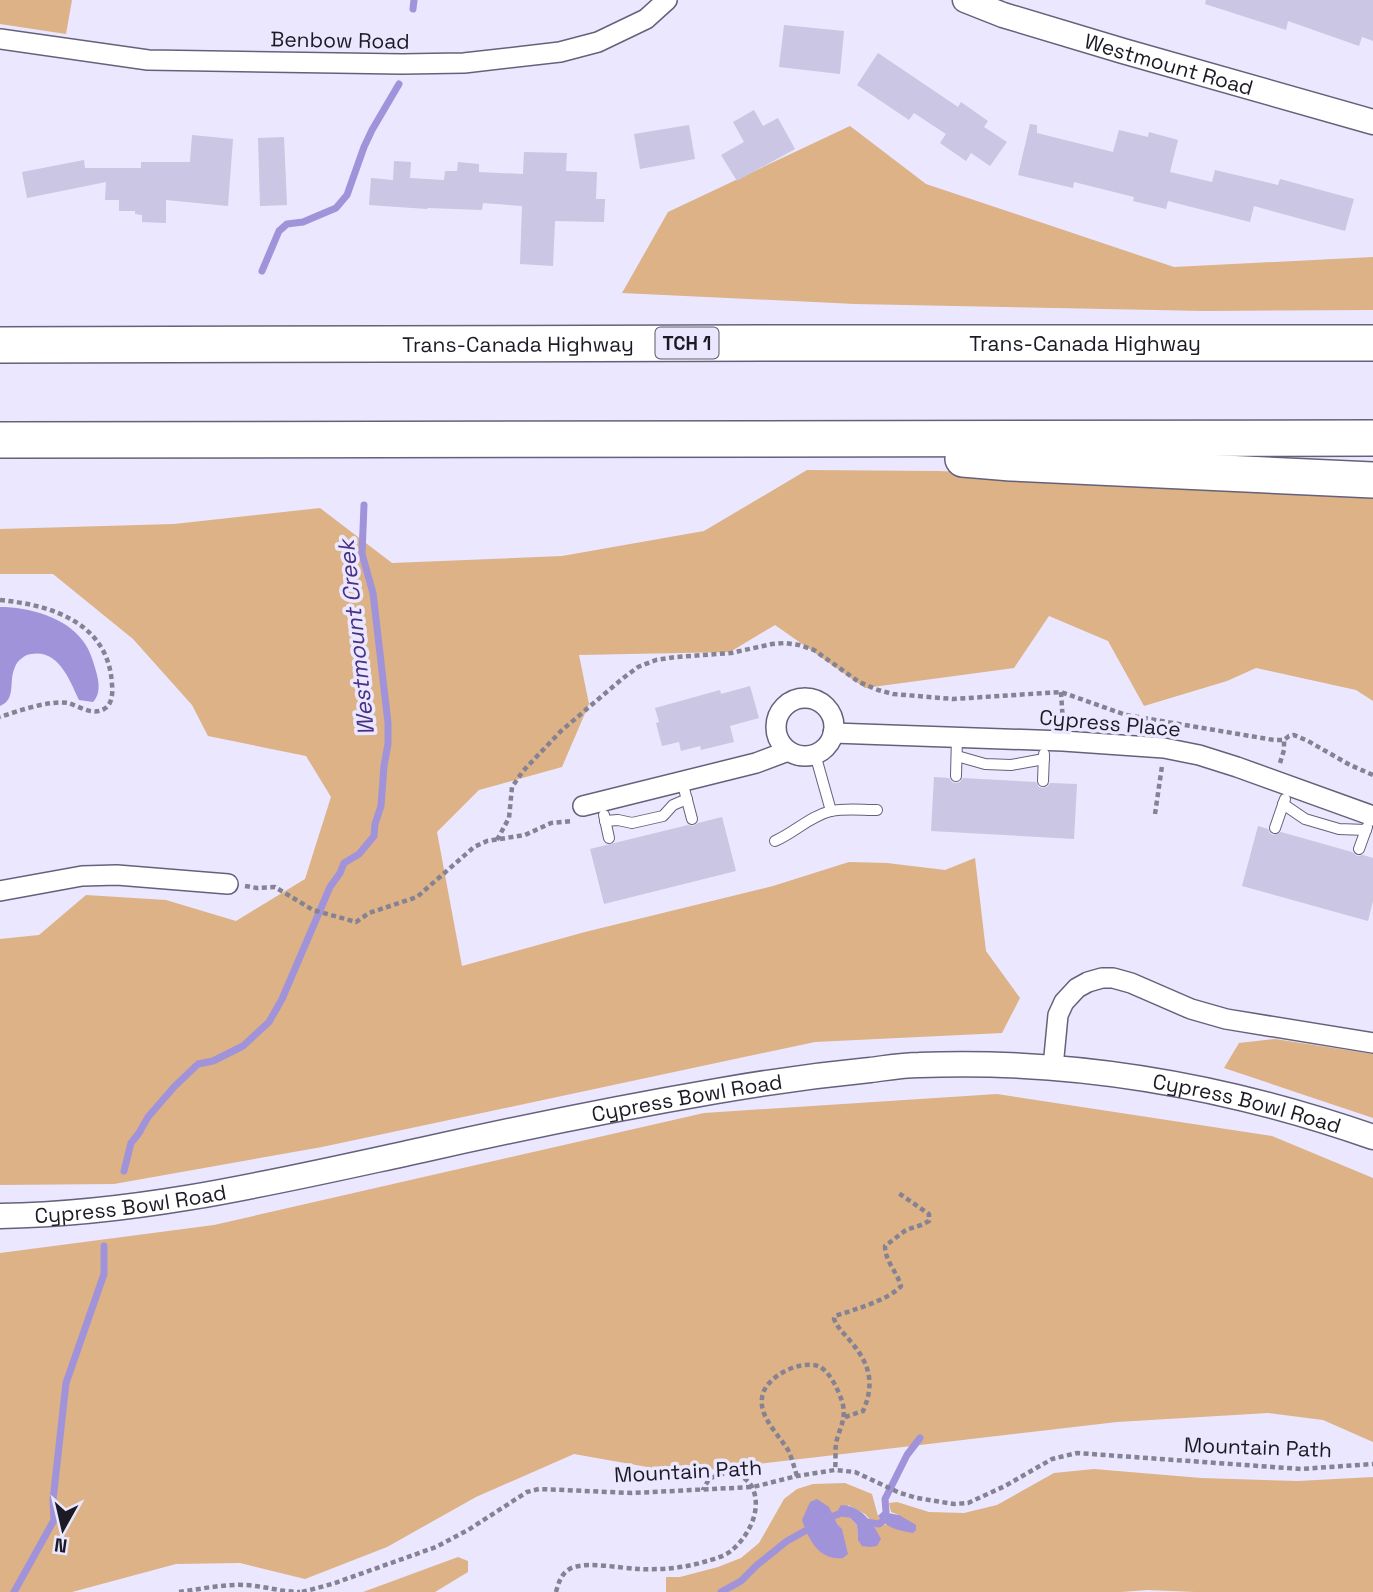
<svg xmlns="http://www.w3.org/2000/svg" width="1373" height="1592" viewBox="0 0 1373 1592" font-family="'Space Grotesk',sans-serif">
	<rect width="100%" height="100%" fill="#eae7fe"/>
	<g fill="#dcb286" fill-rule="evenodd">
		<path d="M0 0H72L66 34 0 24Z"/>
		<path d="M850 126 926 184 1174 267 1373 257V310L1206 311 855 304 622 293 668 212Z"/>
		<path d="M807 470 938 471 1373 489V701L1356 690 1256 668 1227 681 1144 706 1108 641 1049 616 1014 668 865 688 775 625 730 652 579 655 589 704 562 767 479 790 437 832 462 966 585 932 773 886 849 862 887 863 945 870 975 858 986 951 1020 998 1002 1033 815 1042 322 1147 114 1184 0 1185V939L39 935 86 895 166 900 236 921 305 879 331 797 306 756 208 736 192 705 133 639 53 574H0V529L174 524 320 508 392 563 562 556 704 531Z"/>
		<path d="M1275 1039 1373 1054V1118L1224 1068 1239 1043Z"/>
		<path d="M997 1094 1272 1136 1373 1178V1442L1323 1420 1268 1413 1117 1422 681 1473 574 1454 476 1497 387 1547 305 1579 240 1563 176 1564 72 1592H0V1253L214 1225 704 1113Z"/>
		<path d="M1094 1469 1201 1478 1298 1481 1373 1477V1592H1196L1147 1590 1121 1592H666V1577H680L718 1567 741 1558 759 1543 784 1499 797 1489 813 1484 845 1483 872 1494 878 1516 885 1525 899 1515 891 1512 889 1503 897 1502 929 1512 964 1513 997 1505 1054 1473ZM848 1505 865 1514 874 1524 858 1540 857 1525 849 1517Z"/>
		<path d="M458 1557 468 1561V1572L435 1592H363Z"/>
	</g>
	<g fill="#a093da">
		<path d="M0 607C28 607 66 617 83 641 90 650 93 661 96 671 99 682 101 694 93 702L79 700C70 681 59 649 31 654 24 655 17 661 15 667 8 681 17 699 0 706Z"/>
		<path d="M817 1499 829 1507 837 1524 842 1529 848 1554 843 1558C819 1561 809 1540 802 1520L810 1502Z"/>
		<path d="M841 1505C861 1505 873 1523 881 1539L877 1546 870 1547 862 1546 858 1540 857 1525 849 1517 841 1513 838 1510Z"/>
		<path d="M882 1512 899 1515 916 1525V1530L913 1533C898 1530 888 1529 878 1516Z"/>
	</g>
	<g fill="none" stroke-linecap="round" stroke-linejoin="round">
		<g stroke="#a093da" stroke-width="7">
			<path d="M413 9 414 0"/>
			<path d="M262 271 279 231 287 224 303 222 336 208 347 195 364 147 372 130 399 84"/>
			<path d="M124 1171 131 1143 139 1133 148 1117 174 1087 198 1064 213 1061 243 1046 269 1022 282 999 330 887 340 873 344 863 359 854 374 836 375 824 381 806 384 766 388 744V723L373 593 362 554 364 505"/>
			<path d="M824 1520 841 1513 849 1514"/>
			<path d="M866 1522 879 1524 884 1520 886 1512 885 1499 907 1455 920 1438"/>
			<path d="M14 1592 54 1520 53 1500 66 1383 104 1274V1246"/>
			<path d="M721 1592 741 1581 757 1565 787 1541 814 1526"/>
		</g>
	</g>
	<g fill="#cac6e3">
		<path d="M1206 0H1373V41L1362 37 1359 46 1288 21 1286 30 1205 4Z"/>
		<path d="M784 25 844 31 840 74 779 67Z"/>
		<path d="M878 53 958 107 961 102 988 121 984 127 1007 142 990 166 971 153 966 161 940 143 946 134 914 113 909 120 857 85Z"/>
		<path d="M754 110 763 126 778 118 795 149 737 181 721 155 744 142 733 122Z"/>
		<path d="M1030 124 1037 125V133L1113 152 1119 130 1148 137 1149 132 1178 140 1170 172 1212 182 1215 170 1278 185 1280 179 1354 199 1345 231 1254 206 1250 222 1168 201 1166 209 1133 201 1134 197 1074 182 1073 188 1018 175Z"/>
		<path d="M689 125 695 159 640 169 634 134Z"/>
		<path d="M192 135 233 139 228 206 166 200V223L142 222V215L135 214V211H119V200H105L106 182 27 198 22 172 84 160 85 168H141V162H190Z"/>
		<path d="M284 137 287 205 260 206 258 138Z"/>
		<path d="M524 152 567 153 566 171 597 172 596 199H605L604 222 555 221 553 266 520 264 522 206 483 203 482 210 428 208 427 209 369 205 371 178 393 180 394 161 411 162 410 178 444 180 445 171H457L458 162 479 164V172L523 174Z"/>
		<path d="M750 686 759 718 730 726 734 742 701 750 700 746 681 751 679 742 662 746 656 723 659 722 655 708 720 690 721 694Z"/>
		<path d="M934 777 949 778 952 782 955 783 960 782 963 778 1036 782 1039 787 1042 788 1047 787 1050 783 1077 784 1074 839 931 831Z"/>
		<path d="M722 817 736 871 604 904 590 849 688 825 693 826 698 823Z"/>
		<path d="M1258 826 1268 829 1270 833 1273 835 1281 832 1352 852 1357 856 1363 855 1373 858V901L1368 921 1242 886Z"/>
	</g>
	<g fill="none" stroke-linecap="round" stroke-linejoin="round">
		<defs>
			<g id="service">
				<path d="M815 754 831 811"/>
				<path d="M957 756 985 764 1011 765 1044 759"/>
				<path d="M956 776 957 737"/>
				<path d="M682 781 692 819"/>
				<path d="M1043 781 1044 754"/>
				<path d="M1283 804 1305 819 1339 829 1366 830"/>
				<path d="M604 815 609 838"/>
				<path d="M605 821 618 820 632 823 663 816 673 805 687 799"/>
				<path d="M1275 828 1285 799"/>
				<path d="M775 841C794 833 810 816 831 811 845 808 862 810 877 810"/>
				<path d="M1359 849 1367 827"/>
			</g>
			<g id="minor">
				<path d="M0 39 148 60 402 64 464 63 560 52 598 42 646 19 667 0"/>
				<circle cx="805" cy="727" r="29"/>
				<path d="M833 733 1063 741 1164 748 1199 755 1237 767 1373 816"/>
				<path d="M583 806 756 763 788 751"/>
				<path d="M0 891 82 876 117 875 228 884"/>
				<path d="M1053 1067 1058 1015 1064 1002 1077 988 1088 982 1102 978H1113L1131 983 1191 1009 1226 1019 1373 1043"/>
			</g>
			<g id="tertiary">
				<path id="s1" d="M965 0 1003 15 1123 51 1373 122"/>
				<path id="s2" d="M0 1216C143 1214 283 1180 422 1150 520 1128 618 1108 717 1091 768 1082 819 1075 870 1070 886 1068 903 1065 919 1065 1073 1059 1227 1086 1373 1137"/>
			</g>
			<g id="motorway">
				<path id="s3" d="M0 345 763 343H1373"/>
				<path d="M0 440 1373 438"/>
				<path d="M963 459 1011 463 1373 480"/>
			</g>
		</defs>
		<use href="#service" stroke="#65617a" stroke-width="12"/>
		<use href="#minor" stroke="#65617a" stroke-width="22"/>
		<use href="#tertiary" stroke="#65617a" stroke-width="27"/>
		<use href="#motorway" stroke="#65617a" stroke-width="38"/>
		<g stroke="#858393" stroke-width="4.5" stroke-dasharray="5 3.5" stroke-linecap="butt">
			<path d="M0 600C52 605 109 623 112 685 113 693 112 705 104 709 92 716 79 706 68 703 49 700 18 711 0 717"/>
			<path d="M1061 692 1063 723"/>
			<path d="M1280 763 1284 750V740"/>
			<path d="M1155 814 1162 766"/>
			<path d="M497 840 509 818 512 787 523 771 561 731 622 679 638 667 656 660 676 657 731 653 772 644 785 643 799 645 814 650 859 682 878 690 893 694 953 699 1061 692 1126 715 1274 740H1284L1289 736 1294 735 1308 741 1350 765 1373 775"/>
			<path d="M245 886 257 888 275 887 313 910 356 922 369 913 417 897 474 847 487 841 525 835 551 823 573 821"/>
			<path d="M845 1417 863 1411C875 1384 870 1364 851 1342 845 1334 838 1329 834 1319L835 1316C853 1310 889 1300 901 1286 897 1272 885 1261 885 1246L906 1230 921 1225 929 1221V1214L897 1192"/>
			<path d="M797 1476C794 1467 792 1458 788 1450 779 1435 759 1417 762 1398 764 1377 799 1360 818 1366 830 1371 838 1390 842 1401 847 1419 840 1426 836 1443 835 1451 836 1461 835 1470"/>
			<path d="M179 1592C201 1589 223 1584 245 1585 264 1586 282 1592 300 1592"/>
			<path d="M302 1592 332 1584 436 1547 468 1530 527 1492 539 1489 632 1493 753 1487 797 1476 835 1470 855 1472 900 1493 917 1498 954 1504 968 1503 1005 1486 1052 1459 1077 1453 1301 1469 1373 1464"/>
			<path d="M556 1592C559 1581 562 1571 574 1567 592 1562 619 1568 638 1569 661 1570 685 1568 707 1561 714 1559 725 1556 731 1551 748 1537 762 1511 753 1489 747 1473 721 1468 708 1481 708 1481 703 1489 703 1490"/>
		</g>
		<use href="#service" stroke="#fff" stroke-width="10"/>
		<use href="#minor" stroke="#fff" stroke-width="19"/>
		<use href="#tertiary" stroke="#fff" stroke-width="24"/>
		<use href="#motorway" stroke="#fff" stroke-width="35"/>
	</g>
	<g text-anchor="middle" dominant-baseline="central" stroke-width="7" stroke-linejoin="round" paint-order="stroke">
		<rect fill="#eae7fe" stroke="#5a5865" stroke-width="2" x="655.5" y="327.5" width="63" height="31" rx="5"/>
		<g font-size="19" font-weight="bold" fill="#1c1a24">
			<text x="687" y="343">TCH 1</text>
		</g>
		<g font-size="21" fill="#1c1a24" stroke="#eae7fe">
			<text transform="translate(340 40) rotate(1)">Benbow Road</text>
			<text stroke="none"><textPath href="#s1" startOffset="214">Westmount Road</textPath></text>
			<text stroke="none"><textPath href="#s3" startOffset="1085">Trans-Canada Highway</textPath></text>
			<text stroke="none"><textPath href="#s3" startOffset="518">Trans-Canada Highway</textPath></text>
			<text transform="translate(1110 723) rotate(5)">Cypress Place</text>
			<text stroke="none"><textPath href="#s2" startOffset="698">Cypress Bowl Road</textPath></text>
			<text stroke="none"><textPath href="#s2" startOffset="1264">Cypress Bowl Road</textPath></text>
			<text stroke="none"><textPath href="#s2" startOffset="131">Cypress Bowl Road</textPath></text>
			<text transform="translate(1258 1447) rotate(2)">Mountain Path</text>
			<text transform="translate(688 1471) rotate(-3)">Mountain Path</text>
		</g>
		<g font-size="23" font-style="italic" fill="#483084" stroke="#eae7fe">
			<text transform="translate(356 638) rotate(-96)">Westmount Creek</text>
		</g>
	</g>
	<g transform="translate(63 1529) rotate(188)" stroke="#eae7fe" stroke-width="5" paint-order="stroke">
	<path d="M0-5L12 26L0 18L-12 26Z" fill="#1c1a24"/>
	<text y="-10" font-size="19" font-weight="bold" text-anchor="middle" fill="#1c1a24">N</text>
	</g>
</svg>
